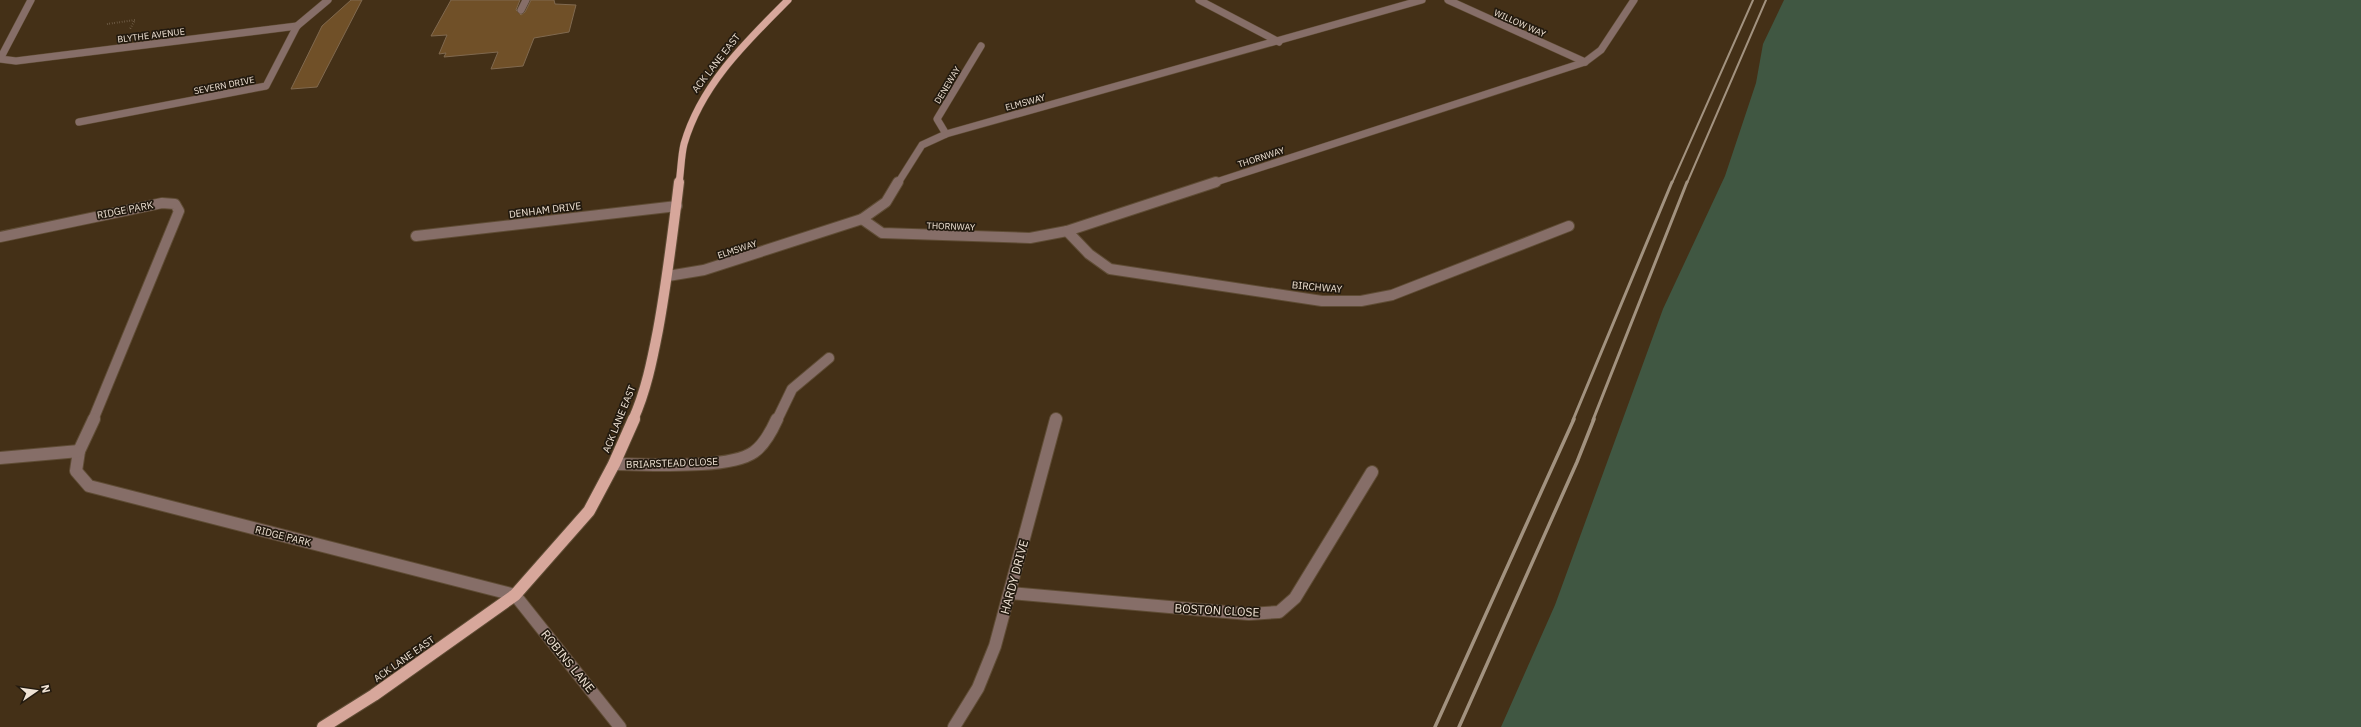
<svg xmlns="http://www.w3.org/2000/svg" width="2361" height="727" viewBox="0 0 2361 727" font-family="'IBM Plex Sans',sans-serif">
	<rect width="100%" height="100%" fill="#443017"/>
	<path fill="#405742" d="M1784 0H2361V727H1501L1555 605 1663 309 1725 176 1756 83 1763 44Z"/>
	<g fill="#705028" stroke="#80694f">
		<path d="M351 0H362L317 87 291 89 322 26Z"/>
		<path d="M451 0H520L516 10 521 15 525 12 531 0H554L555 4 576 5 569 32 534 38 523 66 491 69 498 52 444 57 446 53 439 54 447 35 431 36Z"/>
	</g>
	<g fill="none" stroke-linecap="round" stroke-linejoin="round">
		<defs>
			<g id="minor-far2">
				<path d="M31 0 0 59 16 61 297 26"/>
				<path d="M1199 0 1279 42"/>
				<path d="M1448 0 1585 62"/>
				<path d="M521 10 526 0"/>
				<path d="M79 122 266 86 297 26 328 0"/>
				<path d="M946 134 937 119 981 46"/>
				<path d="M898 183 922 145 946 134 1422 0"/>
				<path d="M1213 183 1585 62 1601 50 1634 0"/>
			</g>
			<g id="minor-far1">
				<path d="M862 219 882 233 1030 238 1067 231 1216 182"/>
				<path d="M1067 231 1089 254 1110 269 1322 301H1361L1392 295 1569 226"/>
				<path d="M416 236 677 206"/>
				<path d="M0 237 162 203 175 204 179 211 93 420"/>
				<path d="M668 276 704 270 862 219 886 202 898 182"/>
				<path d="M777 420 792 389 829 358"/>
			</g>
			<g id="minor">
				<path d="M94 419 79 451 76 471 89 486 515 595 620 727"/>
				<path d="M0 458 79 451"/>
				<path d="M614 464C647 464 729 470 754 452 764 445 772 430 777 419"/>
				<path d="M1011 593 1249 614 1279 612 1295 598 1372 472"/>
				<path d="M954 727 978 688 995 646 1056 419"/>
			</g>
			<path id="major-far2" d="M679 183C681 171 681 156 684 144 701 85 746 42 788 0"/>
			<path id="major-far1" d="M633 420C646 391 652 361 658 330 667 281 673 232 679 182"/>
			<path id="major" d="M323 727 374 695 515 595 589 511 614 464 634 419"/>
		</defs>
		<use href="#minor-far2" stroke="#5f4c35" stroke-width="8"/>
		<use href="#minor-far1" stroke="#5f4c35" stroke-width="12"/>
		<use href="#minor" stroke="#5f4c35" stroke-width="14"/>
		<use href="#major-far2" stroke="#5f4c35" stroke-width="8"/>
		<use href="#major-far1" stroke="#5f4c35" stroke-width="12"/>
		<use href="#major" stroke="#5f4c35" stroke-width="14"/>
		<path stroke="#897763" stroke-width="2" stroke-dasharray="0.5 2" stroke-linecap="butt" d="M107 24 135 20 130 29"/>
		<use href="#minor-far2" stroke="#866e68" stroke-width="7"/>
		<use href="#minor-far1" stroke="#866e68" stroke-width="10"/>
		<use href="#minor" stroke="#866e68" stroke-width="12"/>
		<use href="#major-far2" stroke="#d7a79b" stroke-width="7"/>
		<use href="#major-far1" stroke="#d7a79b" stroke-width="10"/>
		<use href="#major" stroke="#d7a79b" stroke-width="12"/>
		<g stroke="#a2927f" stroke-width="2">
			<path d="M1672 183 1753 0"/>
			<path d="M1687 183 1766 0"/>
		</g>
		<g stroke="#a2927f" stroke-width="3">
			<path d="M1573 420 1672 182"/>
			<path d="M1593 420 1687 182"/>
		</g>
		<g stroke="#a2927f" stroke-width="3.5">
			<path d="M1435 727 1574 419"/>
			<path d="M1459 727 1577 462 1594 419"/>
		</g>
	</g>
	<g text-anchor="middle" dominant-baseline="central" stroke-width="3.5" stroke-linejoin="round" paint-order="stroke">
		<g font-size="9" fill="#efe2d4" stroke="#231a0f">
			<text transform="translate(1520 23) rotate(24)">WILLOW WAY</text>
			<text transform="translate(151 35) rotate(-7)">BLYTHE AVENUE</text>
			<text transform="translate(224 85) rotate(-11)">SEVERN DRIVE</text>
			<text transform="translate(947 85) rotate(-59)">DENEWAY</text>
			<text transform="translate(1025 102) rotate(-15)">ELMSWAY</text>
			<text transform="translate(1261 157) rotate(-18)">THORNWAY</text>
			<text transform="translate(951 226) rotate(2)">THORNWAY</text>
			<text transform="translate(737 249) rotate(-18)">ELMSWAY</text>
		</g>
		<g font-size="10" fill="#efe2d4" stroke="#231a0f">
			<text transform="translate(716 63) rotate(-52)">ACK LANE EAST</text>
			<text transform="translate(125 210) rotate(-11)">RIDGE PARK</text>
			<text transform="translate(545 210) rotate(-7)">DENHAM DRIVE</text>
			<text transform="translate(1317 287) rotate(5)">BIRCHWAY</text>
			<text transform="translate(619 419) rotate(-68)">ACK LANE EAST</text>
			<text transform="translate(672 463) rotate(-2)">BRIARSTEAD CLOSE</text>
			<text transform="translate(283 536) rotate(14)">RIDGE PARK</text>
			<text transform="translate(404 659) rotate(-35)">ACK LANE EAST</text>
		</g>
		<g font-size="12" fill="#efe2d4" stroke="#231a0f">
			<text transform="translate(1014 577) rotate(-75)">HARDY DRIVE</text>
			<text transform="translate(1217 610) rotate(3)">BOSTON CLOSE</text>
			<text transform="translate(568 661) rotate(51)">ROBINS LANE</text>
		</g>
	</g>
	<g transform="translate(36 691) rotate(77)" stroke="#231a0f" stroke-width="3" paint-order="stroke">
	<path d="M0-3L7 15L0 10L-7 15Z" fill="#efe2d4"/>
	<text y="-6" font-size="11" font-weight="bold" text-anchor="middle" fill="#efe2d4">N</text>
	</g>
</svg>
